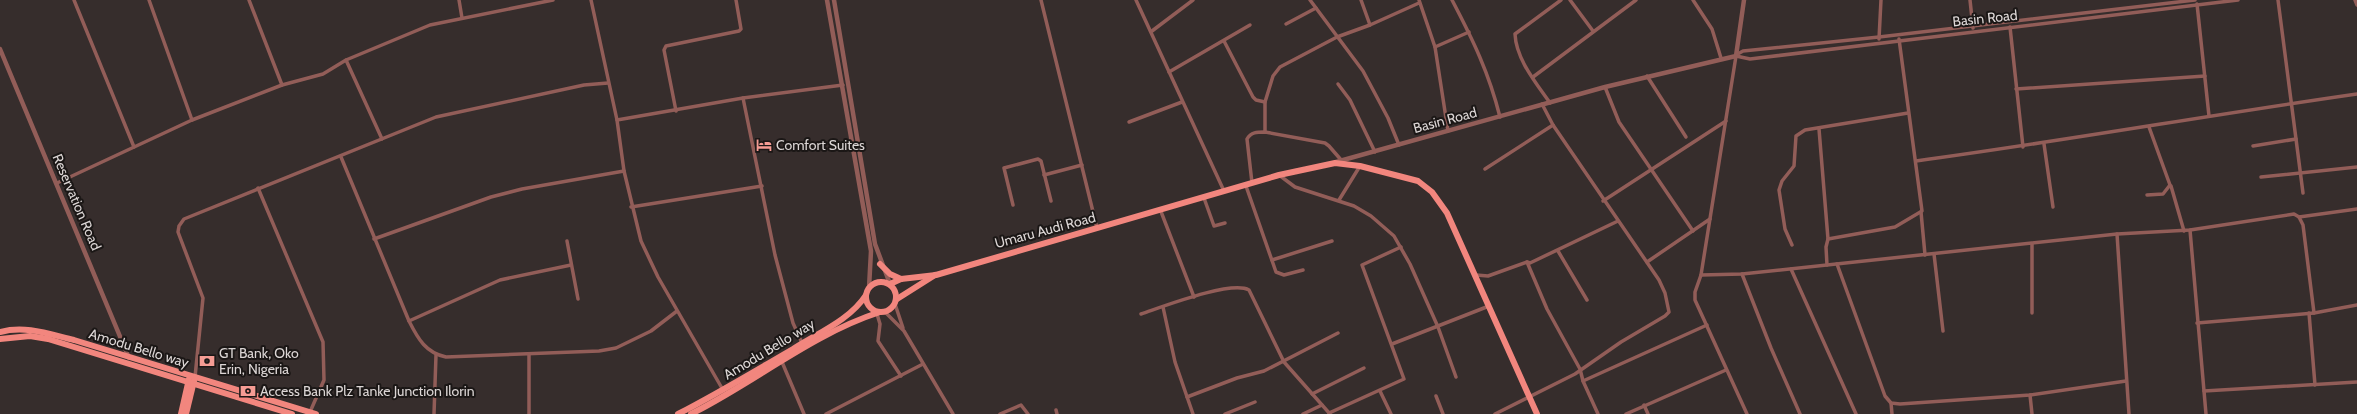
<svg xmlns="http://www.w3.org/2000/svg" width="2357" height="414" viewBox="0 0 2357 414" font-family="Cabin,sans-serif">
	<rect width="100%" height="100%" fill="#362d2c"/>
	<g fill="none" stroke-linecap="round" stroke-linejoin="round">
		<g stroke="#925d58" stroke-width="3.5">
			<path d="M74 0 134 147"/>
			<path d="M149 0 192 120"/>
			<path d="M249 0 282 85"/>
			<path d="M459 0 462 18"/>
			<path d="M591 0 617 120 624 171 641 241 658 277 723 390"/>
			<path d="M1041 0 1097 228"/>
			<path d="M1136 0 1224 191"/>
			<path d="M1310 0 1363 71 1388 118 1399 145"/>
			<path d="M1361 0 1370 25"/>
			<path d="M1419 0 1435 47 1448 131"/>
			<path d="M1452 0C1473 40 1489 73 1500 117"/>
			<path d="M1570 0 1593 31"/>
			<path d="M1693 0 1712 29 1721 58"/>
			<path d="M1970 0 1973 28"/>
			<path d="M2278 0 2303 193"/>
			<path d="M2355 0 2357 5"/>
			<path d="M2197 4 2209 116"/>
			<path d="M1286 24 1316 8"/>
			<path d="M2010 27 2023 147"/>
			<path d="M1152 31 1193 0"/>
			<path d="M1879 39 1881 0"/>
			<path d="M1224 41 1253 97 1256 100 1265 102"/>
			<path d="M1435 47 1469 32"/>
			<path d="M1736 55 1743 51 1879 37 2195 0"/>
			<path d="M1736 56 1701 275 1742 274 2117 234 2190 230 2294 214 2299 217 2303 225 2314 313 2357 305"/>
			<path d="M1736 56 1750 59 2238 0"/>
			<path d="M346 60 382 139"/>
			<path d="M1169 72 1250 25"/>
			<path d="M1647 76 1686 137"/>
			<path d="M1533 77 1636 0"/>
			<path d="M1338 84 1350 100 1375 152"/>
			<path d="M1605 87 1619 122 1693 231"/>
			<path d="M2016 89 2205 76"/>
			<path d="M743 98 775 255 793 323 802 343"/>
			<path d="M1550 103C1536 83 1516 59 1515 34L1561 0"/>
			<path d="M676 111 664 50 666 46 739 31 741 29 736 0"/>
			<path d="M617 120 743 98 843 85"/>
			<path d="M1129 122 1182 102"/>
			<path d="M1819 129 1828 239 1826 247 1827 265"/>
			<path d="M1265 132V102L1273 76 1280 67 1337 37 1370 25 1419 3"/>
			<path d="M2044 144 2053 207"/>
			<path d="M2253 146 2296 139"/>
			<path d="M341 157 409 321C418 339 426 353 446 357L599 351 616 348 651 331 677 311"/>
			<path d="M1916 161C2064 141 2210 115 2357 94"/>
			<path d="M1485 169 1553 125"/>
			<path d="M1044 175 1082 165"/>
			<path d="M1279 175 1295 187 1354 206 1371 216 1394 236 1410 264 1438 327 1456 377"/>
			<path d="M2261 177 2357 167"/>
			<path d="M57 183 192 120 282 85 323 74 346 60 430 25 553 0"/>
			<path d="M1252 183 1247 139C1251 132 1257 132 1265 132L1325 143 1329 146 1342 161"/>
			<path d="M1246 186 1276 272 1284 275 1303 270"/>
			<path d="M2171 186 2184 231"/>
			<path d="M258 188 323 342 324 380 310 412"/>
			<path d="M2147 195 2163 194 2170 185 2149 127"/>
			<path d="M1204 198 1214 226 1225 223"/>
			<path d="M1339 200 1360 166"/>
			<path d="M1603 201 1726 121"/>
			<path d="M1013 205 1004 168 1038 159 1041 161 1051 201"/>
			<path d="M631 207 762 186"/>
			<path d="M1160 209 1194 297"/>
			<path d="M1921 212 1925 255"/>
			<path d="M2299 217 2357 209"/>
			<path d="M2190 230 2206 414"/>
			<path d="M2117 234 2129 414"/>
			<path d="M374 239 491 197 522 189 624 171"/>
			<path d="M1828 239 1895 227 1922 211 1899 39"/>
			<path d="M567 241 578 299"/>
			<path d="M2032 244V313"/>
			<path d="M1792 245 1785 229 1779 190 1782 181 1794 166 1796 136 1805 130 1908 113"/>
			<path d="M1558 251 1587 300"/>
			<path d="M1934 254 1943 331"/>
			<path d="M1272 260 1332 241"/>
			<path d="M1527 262 1547 309 1580 369 1583 381 1598 414"/>
			<path d="M1647 262 1710 219"/>
			<path d="M1837 264 1885 396 1891 403 1900 404 2030 395 2126 381"/>
			<path d="M1791 269 1856 414"/>
			<path d="M1742 274 1771 348 1800 414"/>
			<path d="M1476 275 1488 276 1527 262 1530 263 1618 221"/>
			<path d="M1701 275 1695 292V300L1747 414"/>
			<path d="M895 304 903 328"/>
			<path d="M1163 307 1175 362 1193 414"/>
			<path d="M885 312 904 331 953 414"/>
			<path d="M2309 313 2315 385"/>
			<path d="M877 314 880 324 878 341 901 376"/>
			<path d="M1141 314C1162 307 1231 280 1249 290L1284 362 1330 414"/>
			<path d="M409 321 500 280 571 265"/>
			<path d="M2197 323 2314 313"/>
			<path d="M1392 344 1489 306"/>
			<path d="M529 354V414"/>
			<path d="M782 362 804 414"/>
			<path d="M195 377 203 298 178 232 179 226 184 219 436 117 584 85 608 83"/>
			<path d="M1583 381 1707 325"/>
			<path d="M1380 391 1391 414"/>
			<path d="M2204 391 2357 382"/>
			<path d="M1312 394 1364 368"/>
			<path d="M2030 395 2032 414"/>
			<path d="M1436 396 1443 414"/>
			<path d="M1187 397 1237 378 1264 371 1338 333"/>
			<path d="M1891 403 1892 414"/>
			<path d="M1644 405 1648 414"/>
			<path d="M1056 410 1057 414"/>
			<path d="M1329 413 1404 379 1362 265 1401 247"/>
			<path d="M434 414 436 355"/>
			<path d="M826 414 923 364"/>
			<path d="M1000 414 1021 405 1028 414"/>
			<path d="M1225 414 1255 402"/>
			<path d="M1303 414 1322 405"/>
			<path d="M1495 414 1575 374 1621 342 1665 316 1669 312 1665 293 1659 280 1553 125 1542 104"/>
			<path d="M1626 414 1726 370"/>
		</g>
		<g stroke="#925d58" stroke-width="4.5">
			<path d="M827 0 871 251 869 288"/>
			<path d="M834 0 875 244 890 284"/>
			<path d="M0 49 129 358"/>
			<path d="M1336 162 1605 87 1736 56 1744 0"/>
		</g>
		<g stroke="#f2867e" stroke-width="6">
			<path d="M880 264 890 274 901 279"/>
			<circle cx="881" cy="297" r="15"/>
			<path d="M890 284 901 279 936 275 1279 175 1335 163 1360 166 1418 181 1432 192 1447 213 1537 414"/>
			<path d="M897 299 935 275"/>
			<path d="M0 332C25 325 49 334 74 340L316 414"/>
			<path d="M0 339 30 336 48 339 292 414"/>
			<path d="M181 414 189 379"/>
			<path d="M186 414 194 381"/>
			<path d="M678 414C717 394 755 371 793 349 818 333 850 320 866 295"/>
			<path d="M691 414C755 382 812 334 880 312"/>
		</g>
	</g>
	<defs>
		<symbol id="hotel-bare" viewBox="-9 -9 18 18"><path d="M-6-4.5h1.5V1H6V5H4.5V3h-9V5H-6ZM-4 0a1.8 1.8 0 1 1 3.6 0ZM.5 0V-2.5h3Q6-2.5 6 0Z" fill="#f59c94" stroke="#1b1716" stroke-width="2.5" paint-order="stroke"/></symbol>
		<symbol id="bank-bare" viewBox="-9 -9 18 18"><path d="M-6-4H6V4H-6ZM0-2.3a2.3 2.3 0 1 0 0 4.6a2.3 2.3 0 1 0 0-4.6Z" fill="#f59c94" stroke="#1b1716" stroke-width="2.5" paint-order="stroke"/></symbol>
	</defs>
	<g fill-rule="evenodd">
		<use href="#hotel-bare" x="753" y="134" width="22" height="22"/>
		<use href="#bank-bare" x="196" y="350" width="22" height="22"/>
		<use href="#bank-bare" x="237" y="380" width="22" height="22"/>
	</g>
	<g text-anchor="middle" dominant-baseline="central" stroke-width="4" stroke-linejoin="round" paint-order="stroke">
		<g font-size="14" fill="#dcd6d5" stroke="#1b1716">
			<text transform="translate(1985 18) rotate(-6)">Basin Road</text>
			<text transform="translate(1445 120) rotate(-15)">Basin Road</text>
			<text transform="translate(77 202) rotate(67)">Reservation Road</text>
			<text transform="translate(1045 230) rotate(-15)">Umaru Audi Road</text>
			<text transform="translate(139 348) rotate(17)">Amodu Bello way</text>
			<text transform="translate(769 349) rotate(-31)">Amodu Bello way</text>
		</g>
		<g font-size="14" fill="#dcd6d5" stroke="#1b1716" text-anchor="start">
			<text x="776" y="145">Comfort Suites</text>
			<text x="219" y="353">GT Bank, Oko<tspan x="219" dy="16">Erin, Nigeria</tspan></text>
			<text x="260" y="391">Access Bank Plz Tanke Junction Ilorin</text>
		</g>
	</g>
</svg>
